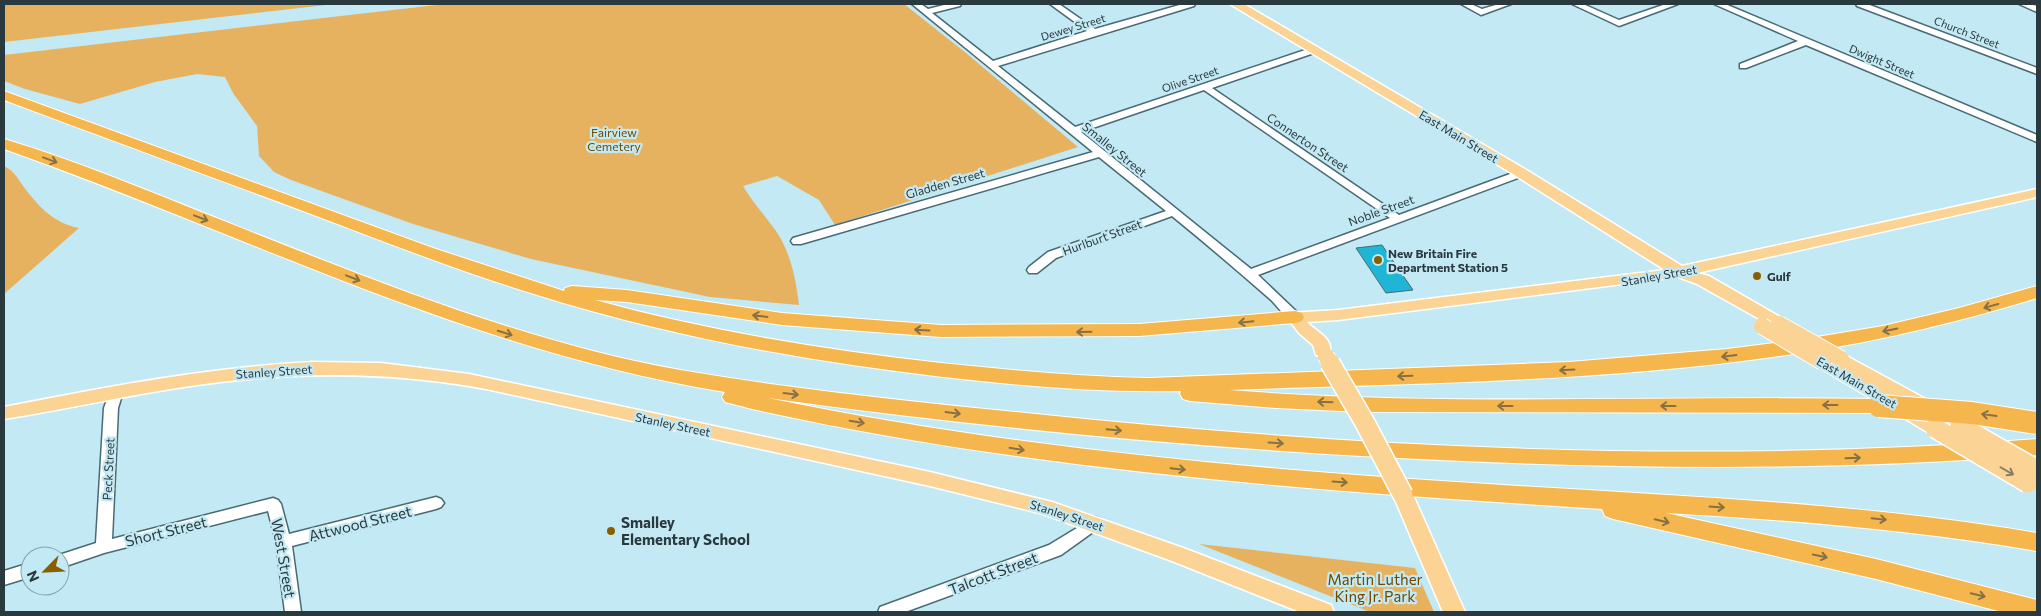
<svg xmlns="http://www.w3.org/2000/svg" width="2041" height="616" viewBox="0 0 2041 616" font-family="Commissioner,sans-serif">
	<rect width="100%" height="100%" fill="#c3e9f4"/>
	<g fill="#e7b260">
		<path d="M4 4H335L4 42Z"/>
		<path d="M445 4H904L966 53 1078 147 835 225 819 200 777 176 743 186C753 203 767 218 778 234 791 255 796 280 799 305L710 297 531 259 413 224 291 180 274 172 259 156 257 126 233 93 225 77 197 74 155 82 80 104 25 89 4 81V55Z"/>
		<path d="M4 166C13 170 17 177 23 186 38 206 53 223 79 228L4 294Z"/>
		<path d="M1199 544 1415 568 1434 612H1370Z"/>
	</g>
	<path fill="#1fb5d5" stroke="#476973" d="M1382 245 1413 290 1386 293 1356 248Z"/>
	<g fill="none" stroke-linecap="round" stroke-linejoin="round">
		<defs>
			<g id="minor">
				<path d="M912 4H921L928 9 948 4H961L960 6 932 13 993 61 1087 31 1050 4H1059L1095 29 1183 4H1195L1194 6 998 66 1075 127 1314 47 1319 50 1317 52 1212 88 1399 215 1518 171H1526L1527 173 1526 175 1258 275 1299 314 1301 317 1299 320C1287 323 1278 306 1270 299 1238 271 1205 243 1172 216L1056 258 1037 273H1029L1027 270 1029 267 1048 252 1166 211 1099 157 801 244H793L791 241 793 238 1093 152ZM1204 90 1390 218 1251 269 1081 132Z"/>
				<path d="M1461 4H1471L1482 9 1499 4H1511L1481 15Z"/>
				<path d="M1572 4H1583L1619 20 1666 4H1678L1619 26Z"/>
				<path d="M1714 4H1725L2037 135V142L1806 45 1746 68H1740V64L1798 41Z"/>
				<path d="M1856 4H1867L2037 68V74L1857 6Z"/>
				<path d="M2019 4H2030L2037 6V12Z"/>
				<path d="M116 387 121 389 123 392 118 408 112 539 273 498 278 500 281 504 289 534 436 497 441 499 444 503 441 507 436 509 292 546 301 612H285L276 542 268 511 104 553 60 568V556H56L96 543 104 408 111 389Z"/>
				<path d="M1095 517 1100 519 1103 523 1100 527 1061 555 905 612H878L880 607 1049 545Z"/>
				<path d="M30 563V577L4 585V571Z"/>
			</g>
			<g id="major">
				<path d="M1230 4H1244L1523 168 1682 266 2037 189V197L1697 273 1709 276 1785 320 1787 324 1785 328 1779 330 1697 284 1678 277 1338 320 1307 322C1315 331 1337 340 1328 355L1322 357 1316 355 1313 345 1299 333 1287 317 1289 313 1338 310 1665 270 1513 174Z"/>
				<path d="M1841 353 1933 403 1936 408 1933 413 1926 414 1941 423 1944 428 1941 433 1935 435 1929 433 1817 366 1814 362 1817 358 1823 356 1833 360 1835 355Z"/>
				<path d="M314 362 381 363 469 374 930 472 1052 502 1186 549 1331 605 1334 612H1300L1172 561 1043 514 930 486 491 390C393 371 296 371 197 385 132 394 68 409 4 419V407C107 387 209 367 314 362Z"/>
				<path d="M1403 487 1410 490 1413 495 1465 612H1443L1393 495 1396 490Z"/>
			</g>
			<g id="highway">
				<path d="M4 91 433 248 564 291 565 288 572 286 627 290 782 313 941 325 1139 324 1295 311 1302 313 1304 317 1302 321 1295 323 1139 336 941 337 782 325 627 302 595 300C708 331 825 350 941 363 1010 370 1079 377 1149 378L1569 362 1727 349 1805 339 1883 326 1959 308 2037 286V298C1961 321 1885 340 1806 352 1616 382 1421 383 1229 390 1445 407 1663 395 1879 399L1886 401 1889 406 1886 411 1879 413 1362 412 1276 408 1190 401 1183 399 1180 394 1181 391C1101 393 1022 386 943 377 805 361 667 336 534 294 456 270 380 240 303 211 203 174 103 137 4 100Z"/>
				<path d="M4 139C77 161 148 191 219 219 342 268 465 318 593 351 653 367 715 376 778 385 860 396 943 405 1026 413 1360 448 1702 465 2037 439V455C1824 472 1611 469 1398 458 1188 447 977 427 768 398 1005 447 1247 469 1488 484 1671 496 1855 502 2037 533V551C1914 530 1790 520 1666 513L1876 559 2037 600V612H2002L1876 579 1613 519 1605 516 1602 509C1317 491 1032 471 752 409L725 402 722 397 725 392C470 351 245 234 4 149Z"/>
			</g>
		</defs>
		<use href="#minor" stroke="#486a74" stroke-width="3"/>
		<use href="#major" stroke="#fff" stroke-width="3"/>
		<use href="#highway" stroke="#fff" stroke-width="2"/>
		<use href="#minor" fill="#fff" fill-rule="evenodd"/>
		<use href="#major" fill="#fad395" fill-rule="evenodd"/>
		<use href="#highway" fill="#f6b64e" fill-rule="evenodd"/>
		<defs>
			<g id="major-bridge-far1">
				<path d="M1779 324 1841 359"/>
				<path d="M1762 326 1823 362"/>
				<path d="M1326 356 1331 365"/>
			</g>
			<g id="major-bridge">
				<path d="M1330 363 1365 423 1403 495"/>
				<path d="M1960 426 2037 470"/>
				<path d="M1935 428 2028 483"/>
			</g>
			<path id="highway-bridge" d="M1879 406 1972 413 2037 423"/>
		</defs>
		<use href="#major-bridge-far1" stroke="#fff" stroke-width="18" stroke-linecap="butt"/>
		<use href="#major-bridge" stroke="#fff" stroke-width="22" stroke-linecap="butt"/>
		<use href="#highway-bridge" stroke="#fff" stroke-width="24" stroke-linecap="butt"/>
		<use href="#major-bridge-far1" stroke="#fad395" stroke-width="16"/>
		<use href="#major-bridge" stroke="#fad395" stroke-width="19"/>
		<use href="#highway-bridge" stroke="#f6b64e" stroke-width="22"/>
	</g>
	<defs><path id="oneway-shaft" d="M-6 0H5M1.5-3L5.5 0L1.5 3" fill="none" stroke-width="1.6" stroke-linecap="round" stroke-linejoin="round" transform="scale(1.25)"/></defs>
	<g stroke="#867145">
		<use href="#oneway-shaft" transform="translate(50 160) rotate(20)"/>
		<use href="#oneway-shaft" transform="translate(201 218) rotate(21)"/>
		<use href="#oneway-shaft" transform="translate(353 278) rotate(21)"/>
		<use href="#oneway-shaft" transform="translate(1991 306) rotate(165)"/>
		<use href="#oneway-shaft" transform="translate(760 316) rotate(-173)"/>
		<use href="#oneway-shaft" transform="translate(1246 322) rotate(174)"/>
		<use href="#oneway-shaft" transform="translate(922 330) rotate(-177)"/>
		<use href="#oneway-shaft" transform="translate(1890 330) rotate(169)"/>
		<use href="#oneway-shaft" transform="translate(1084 332) rotate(179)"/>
		<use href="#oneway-shaft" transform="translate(505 333) rotate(17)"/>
		<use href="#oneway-shaft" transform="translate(1729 356) rotate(173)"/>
		<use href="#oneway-shaft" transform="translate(1567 370) rotate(177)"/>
		<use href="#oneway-shaft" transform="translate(1405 376) rotate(178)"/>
		<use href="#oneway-shaft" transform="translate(791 394) rotate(7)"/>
		<use href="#oneway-shaft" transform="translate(1325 402) rotate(-178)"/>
		<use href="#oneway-shaft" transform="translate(1830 405) rotate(180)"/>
		<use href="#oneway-shaft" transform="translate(1505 406) rotate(-180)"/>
		<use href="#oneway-shaft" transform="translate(1668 406) rotate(180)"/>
		<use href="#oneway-shaft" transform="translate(953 413) rotate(7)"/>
		<use href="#oneway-shaft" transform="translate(1989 415) rotate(-172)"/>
		<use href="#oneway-shaft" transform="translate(857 422) rotate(10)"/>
		<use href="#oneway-shaft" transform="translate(1114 430) rotate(5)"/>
		<use href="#oneway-shaft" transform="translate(1276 443) rotate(4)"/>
		<use href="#oneway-shaft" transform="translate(1017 449) rotate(9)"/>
		<use href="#oneway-shaft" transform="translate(1853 458) rotate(-2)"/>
		<use href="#oneway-shaft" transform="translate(1178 469) rotate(6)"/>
		<use href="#oneway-shaft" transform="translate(1340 482) rotate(4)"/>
		<use href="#oneway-shaft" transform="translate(1717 507) rotate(4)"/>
		<use href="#oneway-shaft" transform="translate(1879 519) rotate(6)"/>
		<use href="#oneway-shaft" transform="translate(1662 521) rotate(13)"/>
		<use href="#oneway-shaft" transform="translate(1820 556) rotate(12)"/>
		<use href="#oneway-shaft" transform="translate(1978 595) rotate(14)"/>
	</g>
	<use stroke="#887e65" href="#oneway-shaft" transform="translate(2007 471) rotate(30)"/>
	<g fill="#8a5e00" stroke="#c3e9f4" stroke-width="2">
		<circle cx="1378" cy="260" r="5"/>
		<circle cx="1757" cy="276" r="5"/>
		<circle cx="611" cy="531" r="5"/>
	</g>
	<g text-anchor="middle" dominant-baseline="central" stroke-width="4.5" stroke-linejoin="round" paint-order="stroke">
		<g font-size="11" fill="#2a393d" stroke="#c3e9f4">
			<text transform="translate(1073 27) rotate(-17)">Dewey Street</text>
			<text transform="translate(1967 32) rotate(21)">Church Street</text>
			<text transform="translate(1882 61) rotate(23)">Dwight Street</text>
			<text transform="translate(1190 79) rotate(-19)">Olive Street</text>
		</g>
		<g font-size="12" fill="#6c4800" stroke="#c3e9f4">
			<text x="614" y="132">Fairview<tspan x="614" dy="14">Cemetery</tspan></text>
		</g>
		<g font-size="12" fill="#2a393d" stroke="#c3e9f4">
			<text transform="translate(1459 136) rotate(31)">East Main Street</text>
			<text transform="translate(1308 142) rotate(34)">Connerton Street</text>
			<text transform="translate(1115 149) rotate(39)">Smalley Street</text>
			<text transform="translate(945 183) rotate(-16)">Gladden Street</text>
			<text transform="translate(1381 210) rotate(-20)">Noble Street</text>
			<text transform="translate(1102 237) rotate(-20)">Hurlburt Street</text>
			<text transform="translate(1659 275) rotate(-10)">Stanley Street</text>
			<text transform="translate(274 371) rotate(-4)">Stanley Street</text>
			<text transform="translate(1857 382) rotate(30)">East Main Street</text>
			<text transform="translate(673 424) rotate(12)">Stanley Street</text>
			<text transform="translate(108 469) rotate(-87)">Peck Street</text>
			<text transform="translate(1067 515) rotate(18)">Stanley Street</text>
		</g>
		<g font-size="12" font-weight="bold" fill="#2a393d" stroke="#c3e9f4" text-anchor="start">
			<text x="1388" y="253">New Britain Fire<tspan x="1388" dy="14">Department Station 5</tspan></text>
			<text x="1767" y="276">Gulf</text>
		</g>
		<g font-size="15" font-weight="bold" fill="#2a393d" stroke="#c3e9f4" text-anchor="start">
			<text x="621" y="522">Smalley<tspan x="621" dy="17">Elementary School</tspan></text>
		</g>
		<g font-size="15" fill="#2a393d" stroke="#c3e9f4">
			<text transform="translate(360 523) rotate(-14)">Attwood Street</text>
			<text transform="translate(166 531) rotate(-14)">Short Street</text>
			<text transform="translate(284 558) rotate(80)">West Street</text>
			<text transform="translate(993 573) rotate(-21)">Talcott Street</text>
		</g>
		<g font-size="15" fill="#6c4800" stroke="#c3e9f4">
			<text x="1375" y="579">Martin Luther<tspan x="1375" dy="17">King Jr. Park</tspan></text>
		</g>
	</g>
	<rect width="2041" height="616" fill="none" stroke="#2a393d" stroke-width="10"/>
	<g transform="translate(45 571) rotate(246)"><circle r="24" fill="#c3e9f4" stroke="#86a3ab"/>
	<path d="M0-4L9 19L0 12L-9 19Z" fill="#8a5e00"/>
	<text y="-8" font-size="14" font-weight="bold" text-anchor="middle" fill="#2a393d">N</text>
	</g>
</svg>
